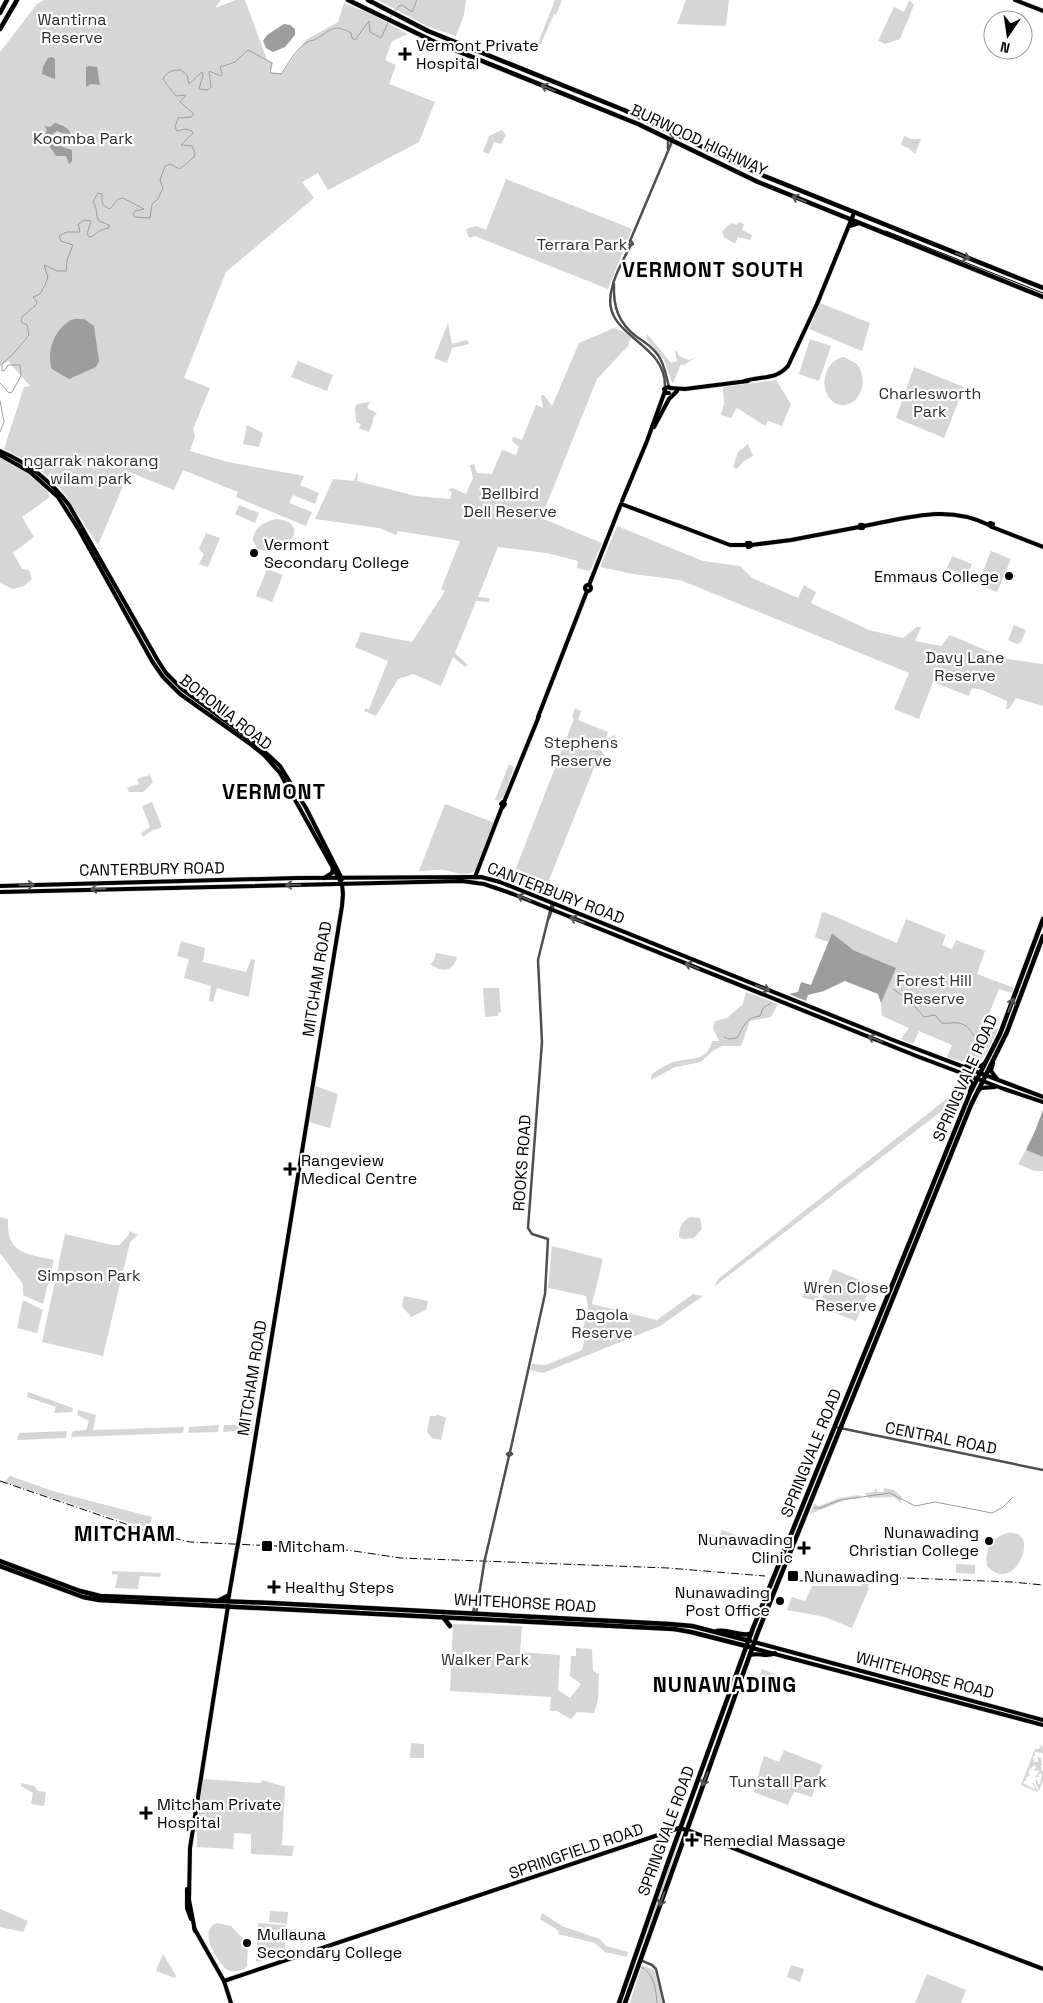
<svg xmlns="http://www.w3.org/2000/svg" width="1043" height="2003" viewBox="0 0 1043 2003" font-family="'Space Grotesk',sans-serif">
	<rect width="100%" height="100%" fill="#fff"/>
	<g fill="#d6d6d6">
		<path d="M44 0H221L215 8 236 0H245L267 60 273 63 269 72 282 73 306 40 338 22 344 3 371 14 408 34 392 41 385 60 396 65 389 84 435 102 419 142 328 190 318 173 302 182 314 198 226 272 184 378 210 388 193 429 195 436 190 451 228 462 304 476 300 485 319 493 315 504 293 495 289 503 312 512 306 526 236 497 238 492 183 470 174 490 129 472 98 545 61 489 34 465 4 449 24 387 30 386 8 361 0 366V52L37 4Z"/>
		<path d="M378 0H466L464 15 456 36 427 26Z"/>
		<path d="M555 0H562L556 15 554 14 541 44 538 43Z"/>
		<path d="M686 0H729L726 25 724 26 677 24Z"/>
		<path d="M909 0 914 5 900 39 885 44 882 42 878 41 894 7 904 12Z"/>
		<path d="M502 130 506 135 501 144 494 142 489 154 483 152 489 136Z"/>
		<path d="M904 136 912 139H921L915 154 908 148 901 145Z"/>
		<path d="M506 179 632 229 608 289 475 236 469 238 466 229 476 226 486 230Z"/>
		<path d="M739 222 744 224 742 230 752 235 750 240 738 237 735 244 724 237 722 231 731 223 737 225Z"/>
		<path d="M820 303 870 323 862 351 809 329Z"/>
		<path d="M448 323 452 344 467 340 469 344 452 348 447 363 434 358Z"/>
		<path d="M614 328 624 332 631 338 628 346 597 379 541 518 602 543 591 569 588 571 577 568 578 561 547 553 498 547 478 597 490 598 489 602 476 601 455 653 468 665 465 667 453 657 441 686 413 674 398 679 376 716 364 711 365 708 369 709 388 661 355 647 361 632 412 642 445 591 441 589 460 541 398 531 396 535 379 528 315 519 333 479 354 481 357 473 358 474 357 481 416 496 450 499 452 492 448 490 452 488 466 494 473 478 470 465 474 464 477 473 492 474 502 450 516 455 519 447 511 440 514 437 522 440 536 405 543 408 541 395H544L552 406 579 343Z"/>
		<path d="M647 334 671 363 677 361 675 351H677L679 356 689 360 696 357 684 365 681 364 673 383 671 380 664 360 646 339Z"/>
		<path d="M810 339 831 346 819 381 799 374Z"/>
		<path d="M844 357 857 364C863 373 865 383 860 393 853 408 835 410 827 394 820 380 828 359 844 357Z"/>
		<path d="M298 361 333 375 327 391 291 377Z"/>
		<path d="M914 367 964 387 944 438 896 418Z"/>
		<path d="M776 380 791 404 782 426 768 421 765 426 737 408 731 418 721 415 724 403 723 387Z"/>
		<path d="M370 402 367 408 377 413 373 418V422L369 432 359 428 361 424 356 422 355 408 357 404Z"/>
		<path d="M247 425 263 433 259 447 243 444Z"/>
		<path d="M748 444 753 456 744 461 737 469 733 467 738 452Z"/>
		<path d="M0 458C19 467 41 477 50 497L22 517 34 537 13 553 22 569 29 570 32 579 24 586 13 589 0 583Z"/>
		<path d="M239 505 259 513 255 523 235 514Z"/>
		<path d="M277 519C314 523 284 560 258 549L253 541C253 527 265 521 277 519Z"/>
		<path d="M617 526 703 561 740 566 752 578 798 598 804 585 816 592 811 603 869 630 903 638 917 627H921L915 641 941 646 950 635 1007 659 1043 664V706L1016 698 1009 709H1006L1007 701 982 690 972 688 969 696 933 682 919 719 894 709 909 673 680 580 633 574 600 567Z"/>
		<path d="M206 533 220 538 208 567 199 564 204 554 199 549Z"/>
		<path d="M991 551 1011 559 997 592 978 584Z"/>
		<path d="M952 556 972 564 967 576 947 568Z"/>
		<path d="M267 569 283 575 272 602 256 596Z"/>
		<path d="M1014 625 1026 630 1021 642 1017 644 1008 640Z"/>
		<path d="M575 708 581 711 578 720 608 732 605 740 615 735V738L607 748 602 746 601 750 605 756 596 763 543 895 511 881 574 719 572 717Z"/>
		<path d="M509 764 514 767 504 796 499 801 495 800Z"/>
		<path d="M150 775 153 782 143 792H129L127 788 139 784 137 779Z"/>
		<path d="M152 802 162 827 151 831 143 837 141 833 150 827 142 806Z"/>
		<path d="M445 804 495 823 475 871C466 877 453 872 444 870 436 869 426 871 419 871Z"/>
		<path d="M824 912 897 943 906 919 946 935 942 945 952 949 956 940 985 951 977 974 1014 988 1012 993 999 989 985 1024 998 1029C983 1060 984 1069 947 1057L952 1045 919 1031 913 1044 901 1039 909 1028 882 1016 881 1003 895 968 853 950 832 933 828 942 815 937 822 913Z"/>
		<path d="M181 941 205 948 203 962 246 972 251 959 255 960 249 997 217 988 213 1002 209 1001 211 986 184 978 189 959 177 956Z"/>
		<path d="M436 953 457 957C453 972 442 973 430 964L434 961Z"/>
		<path d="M483 988H499L501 1012 498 1013V1016L485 1017Z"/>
		<path d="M746 992 778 1004 771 1017 750 1021 741 1046H722L714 1050 701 1062 675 1067 651 1080 652 1074C659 1069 666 1065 673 1062 690 1057 707 1063 712 1041H719L713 1028 715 1021 727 1018 743 1004Z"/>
		<path d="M968 1082 966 1092 715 1286 718 1279Z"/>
		<path d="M315 1086 338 1094 330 1128 309 1122Z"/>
		<path d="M1026 1150 1043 1157V1171H1034L1018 1164Z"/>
		<path d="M0 1217 8 1219C6 1254 26 1254 54 1260L43 1304 23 1295V1284L0 1253Z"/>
		<path d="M691 1217 700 1218 702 1229 694 1238 683 1239 679 1237C679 1228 682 1220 691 1217Z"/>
		<path d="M130 1231 138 1235 130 1242 103 1356 42 1342 65 1234 112 1245H119L128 1236Z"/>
		<path d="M552 1246 603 1259 592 1304 657 1320 693 1294 703 1296 660 1326 543 1373 530 1370 532 1364 546 1365 582 1350 585 1338 579 1337 581 1329H583L588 1308 586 1296 548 1288Z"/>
		<path d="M833 1269 871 1285 865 1300 880 1307 878 1311 863 1305 856 1321 818 1306 819 1302 802 1297 804 1292 822 1298Z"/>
		<path d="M404 1296 428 1301 426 1310 411 1317 402 1306Z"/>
		<path d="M23 1300 43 1310 37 1333 17 1328Z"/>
		<path d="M28 1392 73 1408 72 1412 54 1413 56 1407 27 1397Z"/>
		<path d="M78 1410 96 1415 93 1430 184 1427 183 1433 71 1437 73 1431 86 1430 89 1421 77 1415Z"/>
		<path d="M437 1414 446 1418 441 1440 432 1438 427 1432 430 1416H436Z"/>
		<path d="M219 1425 218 1432 188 1433 189 1427Z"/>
		<path d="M224 1425H239L253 1427 252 1435 237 1431 223 1432Z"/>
		<path d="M67 1431 66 1438 17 1440 19 1433Z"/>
		<path d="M10 1476 56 1492 152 1517 150 1528 132 1524 4 1482Z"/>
		<path d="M884 1488 894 1490 902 1497 901 1503 894 1497 868 1498 865 1493 875 1492 874 1490 877 1489V1492H884Z"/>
		<path d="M859 1495 861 1498 845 1500 810 1514 814 1504 819 1506 839 1498Z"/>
		<path d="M698 1530 719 1537 722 1530 739 1536 734 1548H715L717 1541 696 1536Z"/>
		<path d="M1008 1533C1043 1529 1014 1597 987 1566 984 1550 991 1537 1008 1533Z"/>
		<path d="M956 1564 975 1565V1574L956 1573Z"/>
		<path d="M112 1571 161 1573 160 1577 140 1576 138 1589 115 1588 118 1575 112 1574Z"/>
		<path d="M863 1581 869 1584 867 1587 869 1588 852 1628 825 1617 787 1610 792 1597 805 1601 812 1586H861Z"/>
		<path d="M453 1624 522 1626 520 1652 560 1655 558 1690 570 1698 581 1684 570 1676 571 1656H576V1648L592 1649 593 1671 599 1674 598 1700 594 1713 577 1712 571 1719 557 1711H550L551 1697 450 1691Z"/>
		<path d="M762 1669 775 1674 768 1691 756 1686Z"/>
		<path d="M411 1743 424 1744V1758H410Z"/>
		<path d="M1042 1744 1043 1753 1035 1752V1756H1033L1034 1762H1038V1757L1041 1758 1042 1765 1040 1768 1043 1767 1041 1769 1043 1772V1780L1039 1791 1035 1781 1037 1779 1038 1784H1040L1042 1774H1038L1039 1777H1035L1039 1772 1038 1770 1036 1771 1034 1769 1037 1768 1034 1765 1028 1772 1030 1775 1026 1778 1027 1781 1026 1780 1023 1783 1034 1789 1035 1787 1032 1783H1034L1038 1792 1021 1785 1035 1749H1039Z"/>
		<path d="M784 1750 822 1765 812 1797 795 1792 792 1795 788 1805 753 1792 764 1756 779 1762Z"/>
		<path d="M203 1779 261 1783 262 1780 285 1787 282 1845 294 1846 292 1856 251 1854V1834L234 1833 233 1849 197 1847V1832H195Z"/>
		<path d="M21 1783 34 1786 38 1791 46 1792 44 1806 31 1804 33 1793 21 1786Z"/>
		<path d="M682 1834 652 1922 638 1956 666 1874Z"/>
		<path d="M0 1909 28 1921 23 1932 0 1927Z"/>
		<path d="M270 1911 288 1912 287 1924 269 1922Z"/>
		<path d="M542 1913 562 1926 600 1939 606 1946 628 1952 627 1957 605 1952 595 1943 558 1934 559 1931 540 1919Z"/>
		<path d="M217 1923 231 1926 248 1944 247 1966C241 1972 234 1972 227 1970 217 1961 197 1930 217 1923Z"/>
		<path d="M258 1923 286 1925 285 1952 283 1956 256 1962Z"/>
		<path d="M163 1954 176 1976 175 1978 156 1971Z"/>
		<path d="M642 1965 654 1970 663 2003H630Z"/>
		<path d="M791 1965 804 1969 800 1982 787 1977Z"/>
		<path d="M927 1974 966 1990 961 2003H915Z"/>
	</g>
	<g fill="#9d9d9d">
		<path d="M284 24 290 25 295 29V35L285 47 273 52 266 48 263 41 267 35Z"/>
		<path d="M52 57 55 59V79L42 74 43 67 48 58Z"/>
		<path d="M89 66 97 67 100 85 91 84 86 87V67Z"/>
		<path d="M55 123C64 126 72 128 71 140L65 134 57 131 51 135 52 138 58 141 60 146 72 150V161L69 164 66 156H56L50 147 45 134 47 130 44 126 50 127Z"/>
		<path d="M74 319H84L94 326 99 361 96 367 69 379 52 369C45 352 56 325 74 319Z"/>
		<path d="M832 933 853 950 896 968 881 1003 878 994 845 981 824 991 808 995 806 1001 789 994 798 992 801 982 811 985Z"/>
		<path d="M1043 1110V1157L1026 1150 1035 1131Z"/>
	</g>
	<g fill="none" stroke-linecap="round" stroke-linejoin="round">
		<g stroke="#9d9d9d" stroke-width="1">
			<path d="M395 11 399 6 402 5 412 12 417 0"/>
			<path d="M0 383 9 393 12 392 21 376 20 365H8L5 370 2 371V364L15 352 29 335 27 325 21 322 22 317 36 305 37 302 33 297 40 294 45 285 48 277 44 265 57 271H66L67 260 73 245 61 241 59 236 67 232H80L78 224 85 220 91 221 87 234 89 237C97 236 97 229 109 228V225L99 221C95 215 98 208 93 202L98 193 102 194C102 202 101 206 110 209L118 199 123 198 144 209 135 211 133 214 134 217 150 218 152 204 158 199 163 188 160 180 165 166 170 164 180 169 194 157 195 153 192 146 181 145 193 133 192 131 186 129 177 131 175 127 178 118 191 117 194 114 180 102 186 95 176 96 163 79C167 71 173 70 181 70L187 75 189 84 202 72 203 75 199 89 208 90 211 87 209 71 221 76 222 73 220 67 235 62 248 50 272 63 270 73 281 74C289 63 296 48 309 41 311 41 315 40 316 39 331 30 333 23 351 33L352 38 355 40 369 21 370 32 381 38 392 14"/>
			<path d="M0 401 4 422 0 432"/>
			<path d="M893 989 910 1001 924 1017 935 1015 942 1023C948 1024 953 1022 959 1023 971 1025 973 1039 983 1045"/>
			<path d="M724 1037 729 1039 737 1038C744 1026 745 1018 760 1016L763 1008 771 1003"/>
			<path d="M814 1508H820L840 1500 890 1493 915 1506 935 1502 992 1513 1002 1508 1013 1497"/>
			<path d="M641 1967C654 1973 656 1990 657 2003"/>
		</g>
		<defs>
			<g id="major">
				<path d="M1015 0 1043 11"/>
				<path d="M850 226 859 223"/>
				<path d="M745 381C761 376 776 380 788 366L817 304 854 213"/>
				<path d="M670 388 685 389 748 381"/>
				<path d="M669 393H666L664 389 668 387 670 388"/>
				<path d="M654 427 669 399 677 391"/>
				<path d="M0 451C28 463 51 481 69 505L157 659 166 673 183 690 253 741 280 766 306 808 342 879"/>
				<path d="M0 455 30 472 58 497 79 530 152 661 163 677 180 694 249 743 264 755 280 773 342 884 343 894 342 906 238 1544"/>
				<path d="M622 501 647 441 665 391"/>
				<path d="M624 505 730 545H747"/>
				<path d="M990 523 993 524 992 527 989 525Z"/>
				<rect x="860" y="525" width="3" height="3"/>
				<path d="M864 526C908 518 947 504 989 525"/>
				<path d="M992 527 1043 547"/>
				<path d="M750 543 751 546 748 547 747 543Z"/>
				<path d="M751 545 791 540 859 527"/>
				<path d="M589 585 621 504"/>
				<circle cx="588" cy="588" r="3"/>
				<path d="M538 717 587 591"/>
				<path d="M503 802 505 804 503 807 501 804Z"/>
				<path d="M504 802 539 716"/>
				<path d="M475 877 502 807"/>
				<path d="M324 878 332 873 333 867"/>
				<path d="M0 886 296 878 481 877 500 882 893 1040 1043 1097"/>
				<path d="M0 892 462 881 484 884 513 894 919 1057 1004 1089 1043 1102"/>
				<path d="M993 1063 991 1071 997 1079"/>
				<path d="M966 1066H981L985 1063"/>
				<path d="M967 1077 971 1082 970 1091"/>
				<path d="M978 1091 981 1088 995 1087"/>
				<path d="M219 1600 229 1595"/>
				<path d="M228 1601 237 1549"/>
				<path d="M754 1642 1043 1720"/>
				<path d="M752 1648 1043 1725"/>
				<path d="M750 1655C759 1652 766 1658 775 1653"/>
				<path d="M187 1889V1908L191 1919"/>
				<path d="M194 1928 224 1981 231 2003"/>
				<path d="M195 1931 189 1900 190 1848 228 1606"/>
				<path d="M224 1981 679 1828 690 1831 876 1905 1043 1969"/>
			</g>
			<g id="highway">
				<path d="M348 0 435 42 638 124 758 182 1043 297"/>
				<path d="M368 0 428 31 624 110 762 175 1043 288"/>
				<path d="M0 13 7 0"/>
				<path d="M0 29 17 0"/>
				<path d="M0 1561 80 1591 100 1596 271 1603 669 1624 692 1626 750 1641"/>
				<path d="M0 1566 83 1597 99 1600 674 1629 691 1632 750 1647"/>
				<path d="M443 1617 450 1626"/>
				<path d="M717 1631C729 1629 740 1637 751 1634"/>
				<path d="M619 2003 667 1865 753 1628 970 1093 1000 1034 1043 919"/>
				<path d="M625 2003 758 1632 971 1105 1007 1032 1043 936"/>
			</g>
		</defs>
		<use href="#major" stroke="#dbdbdb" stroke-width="5"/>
		<use href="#highway" stroke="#dbdbdb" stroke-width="5.5"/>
		<g stroke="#4f4f4f" stroke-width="2.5">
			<path d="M668 139V149"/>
			<path d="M630 241 671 144 673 137 669 132"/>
			<path d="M631 241 633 244 630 245 628 242Z"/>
			<path d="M631 245C624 258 615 273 612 288 598 338 667 339 665 388"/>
			<path d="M614 284C613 306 618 323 637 337 645 342 652 347 658 355 665 365 666 376 669 387"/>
			<path d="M549 918 554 904"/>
			<path d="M835 1427 1043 1470"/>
			<path d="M510 1452 512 1454 509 1456 507 1454 510 1452 545 1294 548 1239 532 1234 528 1228 542 1042 538 960 552 903"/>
			<path d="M485 1559 509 1456"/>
			<path d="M473 1613 477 1594"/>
			<path d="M476 1614 484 1564"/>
			<path d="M640 1960 652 1965 656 1969 664 2003"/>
		</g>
		<use href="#major" stroke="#000" stroke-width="4"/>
		<use href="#highway" stroke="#000" stroke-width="4.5"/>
		<path stroke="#000" stroke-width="1" d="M886 231 1043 293"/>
		<g stroke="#000" stroke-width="1" stroke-dasharray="8 2.5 1 2.5" stroke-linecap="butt">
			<path d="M0 1481 155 1534 190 1542 340 1549 401 1558 668 1568 765 1576"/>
			<path d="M795 1581 907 1578 1012 1582 1043 1585"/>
		</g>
		<defs>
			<path id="major-bridge" d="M237 1549 238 1544"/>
		</defs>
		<use href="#major-bridge" stroke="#dbdbdb" stroke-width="5" stroke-linecap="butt"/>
		<path stroke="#4f4f4f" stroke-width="2.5" d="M484 1564 485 1559"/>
		<use href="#major-bridge" stroke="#000" stroke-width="4"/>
	</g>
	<defs><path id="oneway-shaft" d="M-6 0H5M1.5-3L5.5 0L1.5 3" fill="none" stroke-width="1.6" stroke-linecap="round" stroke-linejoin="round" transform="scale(1.25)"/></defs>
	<g stroke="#595959">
		<use href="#oneway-shaft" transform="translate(548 88) rotate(-158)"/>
		<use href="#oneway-shaft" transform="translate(799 199) rotate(-158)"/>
		<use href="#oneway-shaft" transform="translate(963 256) rotate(22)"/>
		<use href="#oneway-shaft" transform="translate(27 885) rotate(-2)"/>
		<use href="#oneway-shaft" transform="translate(293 885) rotate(179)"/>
		<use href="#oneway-shaft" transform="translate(98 889) rotate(179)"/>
		<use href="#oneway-shaft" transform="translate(524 898) rotate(-158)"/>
		<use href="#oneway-shaft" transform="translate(577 920) rotate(-159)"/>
		<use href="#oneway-shaft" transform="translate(692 966) rotate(-158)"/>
		<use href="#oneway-shaft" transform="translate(763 988) rotate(21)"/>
		<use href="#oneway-shaft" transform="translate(1011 1005) rotate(-69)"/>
		<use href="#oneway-shaft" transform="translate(875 1039) rotate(-158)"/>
		<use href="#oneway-shaft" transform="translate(705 1779) rotate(111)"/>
		<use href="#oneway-shaft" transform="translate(662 1899) rotate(110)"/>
	</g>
	<g fill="#000" stroke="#fff" stroke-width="2">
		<path d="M402.5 46.5h5v5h5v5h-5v5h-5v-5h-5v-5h5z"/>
		<circle cx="254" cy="553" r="5"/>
		<circle cx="1009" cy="576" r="5"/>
		<path d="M287.5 1161.5h5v5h5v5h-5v5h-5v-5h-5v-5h5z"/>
		<circle cx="989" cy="1541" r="5"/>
		<rect x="261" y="1540" width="12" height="12" rx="2.5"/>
		<path d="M801.5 1540.5h5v5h5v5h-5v5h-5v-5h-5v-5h5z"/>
		<rect x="787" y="1570" width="12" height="12" rx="2.5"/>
		<path d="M271.5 1579.5h5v5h5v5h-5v5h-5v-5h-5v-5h5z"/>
		<circle cx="780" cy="1601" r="5"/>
		<path d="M143.5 1805.5h5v5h5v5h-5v5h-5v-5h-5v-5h5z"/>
		<path d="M689.5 1832.5h5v5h5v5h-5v5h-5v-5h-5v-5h5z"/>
		<circle cx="247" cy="1943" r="5"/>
	</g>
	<g text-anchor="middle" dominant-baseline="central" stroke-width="4.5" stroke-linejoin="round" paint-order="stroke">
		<g font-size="16" fill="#2d2d2d" stroke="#fff">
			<text x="72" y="19">Wantirna<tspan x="72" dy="18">Reserve</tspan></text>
			<text x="83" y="138">Koomba Park</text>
			<text x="582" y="244">Terrara Park</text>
			<text x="930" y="393">Charlesworth<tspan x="930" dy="18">Park</tspan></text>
			<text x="91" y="460">ngarrak nakorang<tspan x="91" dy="18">wilam park</tspan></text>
			<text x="510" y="493">Bellbird<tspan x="510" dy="18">Dell Reserve</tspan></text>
			<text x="965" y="657">Davy Lane<tspan x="965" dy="18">Reserve</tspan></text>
			<text x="581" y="742">Stephens<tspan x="581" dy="18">Reserve</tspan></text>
			<text x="934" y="980">Forest Hill<tspan x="934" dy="18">Reserve</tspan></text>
			<text x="89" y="1275">Simpson Park</text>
			<text x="846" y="1287">Wren Close<tspan x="846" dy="18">Reserve</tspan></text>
			<text x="602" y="1314">Dagola<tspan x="602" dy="18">Reserve</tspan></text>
			<text x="485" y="1659">Walker Park</text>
			<text x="778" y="1781">Tunstall Park</text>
		</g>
		<g font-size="16" fill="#000" stroke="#fff" text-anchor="start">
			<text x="416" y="45">Vermont Private<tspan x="416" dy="18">Hospital</tspan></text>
			<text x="264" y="544">Vermont<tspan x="264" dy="18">Secondary College</tspan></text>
			<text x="999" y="576" text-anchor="end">Emmaus College</text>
			<text x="301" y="1160">Rangeview<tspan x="301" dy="18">Medical Centre</tspan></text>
			<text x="979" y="1532" text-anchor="end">Nunawading<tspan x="979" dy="18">Christian College</tspan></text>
			<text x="793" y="1539" text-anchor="end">Nunawading<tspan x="793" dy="18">Clinic</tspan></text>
			<text x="278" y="1546">Mitcham</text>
			<text x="804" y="1576">Nunawading</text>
			<text x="285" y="1587">Healthy Steps</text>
			<text x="770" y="1592" text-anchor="end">Nunawading<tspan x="770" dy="18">Post Office</tspan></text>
			<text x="157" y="1804">Mitcham Private<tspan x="157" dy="18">Hospital</tspan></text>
			<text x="703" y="1840">Remedial Massage</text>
			<text x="257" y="1934">Mullauna<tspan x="257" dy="18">Secondary College</tspan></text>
		</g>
		<g font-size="16" fill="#000" stroke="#fff">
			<text transform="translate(699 140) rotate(25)">BURWOOD HIGHWAY</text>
			<text transform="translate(226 712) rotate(38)">BORONIA ROAD</text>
			<text transform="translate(152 869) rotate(-1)">CANTERBURY ROAD</text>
			<text transform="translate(556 893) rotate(21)">CANTERBURY ROAD</text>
			<text transform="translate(317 979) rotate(-81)">MITCHAM ROAD</text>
			<text transform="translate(965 1078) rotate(-66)">SPRINGVALE ROAD</text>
			<text transform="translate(522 1163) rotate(-86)">ROOKS ROAD</text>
			<text transform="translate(252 1378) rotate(-81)">MITCHAM ROAD</text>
			<text transform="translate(941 1438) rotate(11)">CENTRAL ROAD</text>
			<text transform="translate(811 1453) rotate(-68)">SPRINGVALE ROAD</text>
			<text transform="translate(525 1603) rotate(3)">WHITEHORSE ROAD</text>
			<text transform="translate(925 1675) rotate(15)">WHITEHORSE ROAD</text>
			<text transform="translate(666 1831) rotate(-70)">SPRINGVALE ROAD</text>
			<text transform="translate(576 1851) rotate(-19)">SPRINGFIELD ROAD</text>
		</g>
		<g font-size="21" font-weight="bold" letter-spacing="1" fill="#000" stroke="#fff">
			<text x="713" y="269">VERMONT SOUTH</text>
			<text x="274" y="791">VERMONT</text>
			<text x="125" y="1533">MITCHAM</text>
			<text x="725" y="1684">NUNAWADING</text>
		</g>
	</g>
	<g transform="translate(1008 35) rotate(193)"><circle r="24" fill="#ffffff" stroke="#999999"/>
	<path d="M0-4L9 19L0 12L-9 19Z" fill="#000000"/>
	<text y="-8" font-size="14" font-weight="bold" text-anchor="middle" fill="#000000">N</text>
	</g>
</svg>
